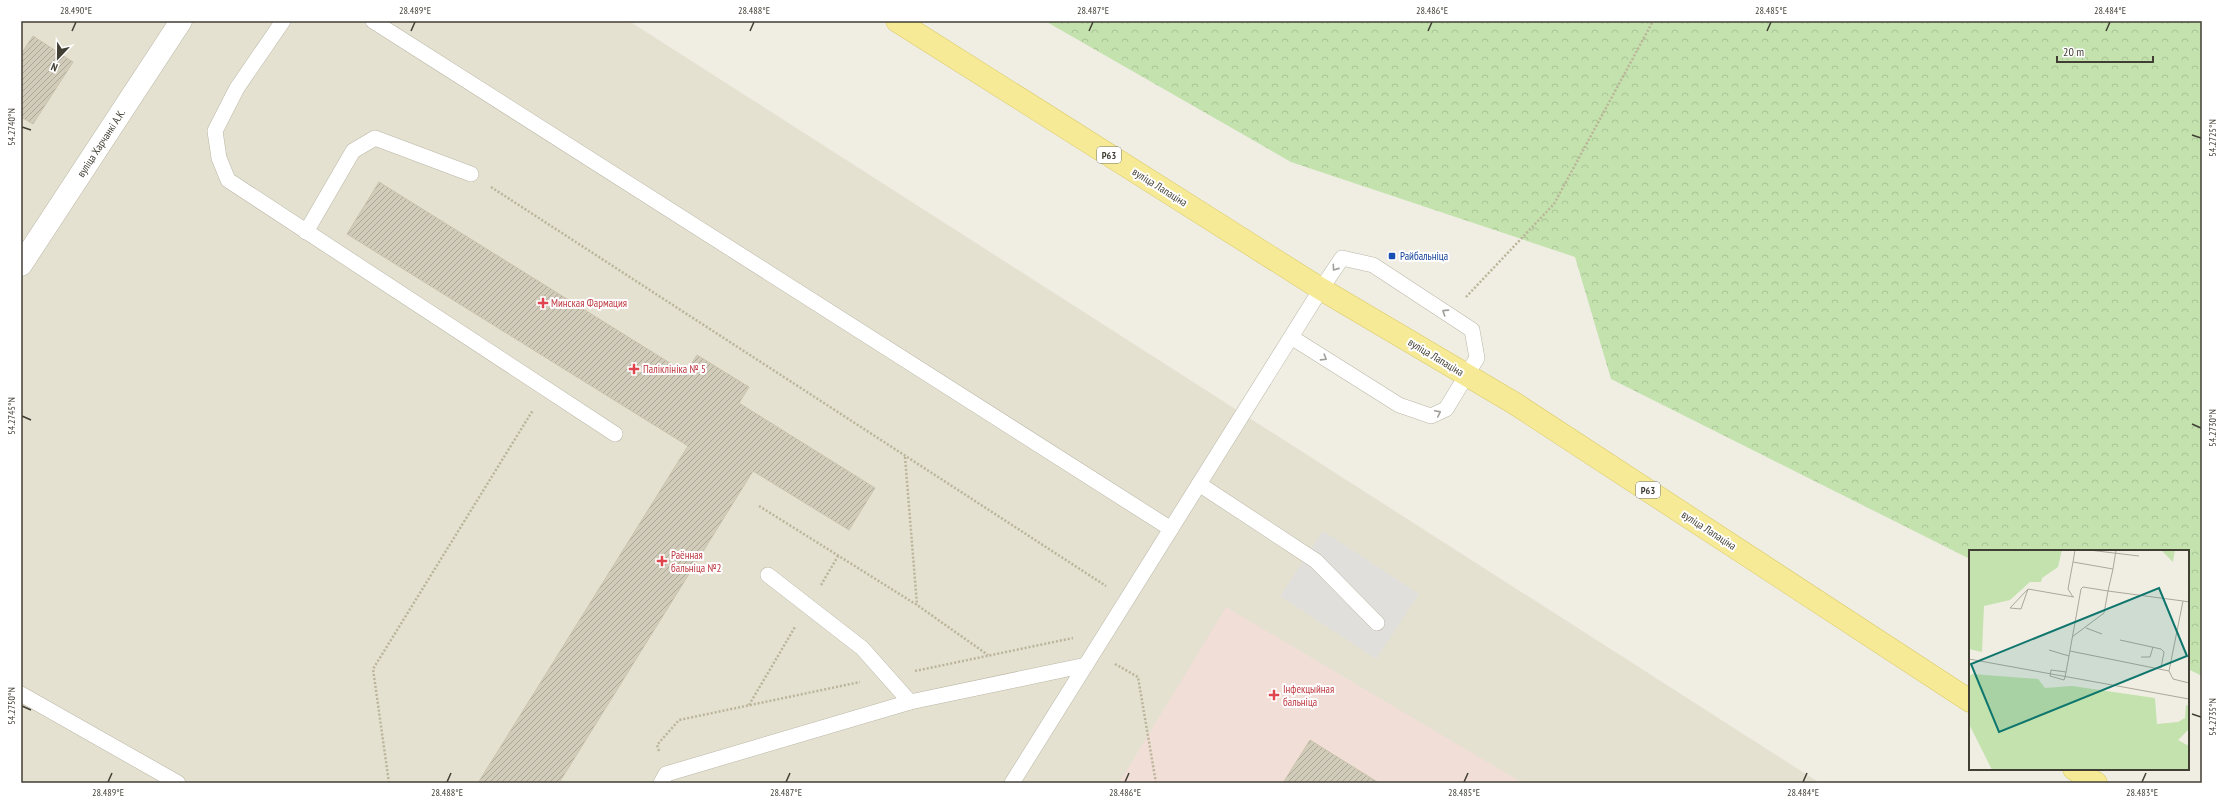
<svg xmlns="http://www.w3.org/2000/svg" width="2223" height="804" viewBox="0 0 2223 804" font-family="'PT Sans Narrow',sans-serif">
	<defs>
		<pattern id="forest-crowns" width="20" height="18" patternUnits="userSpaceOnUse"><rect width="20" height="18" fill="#c3e2ae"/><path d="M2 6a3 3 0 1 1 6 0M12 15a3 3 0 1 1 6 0" fill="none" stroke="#a9c396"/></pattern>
		<pattern id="building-hatch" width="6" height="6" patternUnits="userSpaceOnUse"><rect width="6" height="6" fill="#d1cbb9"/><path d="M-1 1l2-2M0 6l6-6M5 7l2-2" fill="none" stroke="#aba697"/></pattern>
	</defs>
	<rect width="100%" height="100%" fill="#f0eee3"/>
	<path fill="#e4e1d1" d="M21 21H629L1820 783H21Z"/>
	<path fill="#f0ded7" d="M1226 607 1523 783H1119Z"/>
	<path fill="url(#forest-crowns)" d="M1045 21H2202V676L2188 669V551H1970V559L1611 379 1575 257 1291 162Z"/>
	<path fill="#e1dfdb" d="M1323 531 1419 594 1376 659 1280 596Z"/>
	<g fill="url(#building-hatch)" stroke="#cbc4ad">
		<path d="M33 36 73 62 33 124 21 117V54Z"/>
		<path d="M379 182 686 373 697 355 749 387 739 403 875 488 849 530 753 471 559 783H478L688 446 347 234Z"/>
		<path d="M1310 740 1379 783H1283Z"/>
	</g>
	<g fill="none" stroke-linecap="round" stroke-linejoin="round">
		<defs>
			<g id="service">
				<path d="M283 21 237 88 215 131 219 158 228 180 615 434"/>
				<path d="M373 21 1171 529"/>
				<path d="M306 232 353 151 375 138 471 174"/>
				<path d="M1199 484 1316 561 1377 623"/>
				<path d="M768 575 862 648 910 702"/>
				<path d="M21 694 178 783"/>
				<path d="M661 783 666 774 910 702 1086 665"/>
				<path d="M1012 783 1321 289 1342 258 1373 265 1472 330 1477 358 1446 409 1431 416 1399 405 1291 337"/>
			</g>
			<path id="minor" d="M21 265 181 21"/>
			<g id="primary">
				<path d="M897 21 1321 289 1514 403 1970 701"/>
				<path d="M2074 769 2096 783"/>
			</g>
		</defs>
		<use href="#service" stroke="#bbb7a7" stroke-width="16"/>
		<use href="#minor" stroke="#bbb7a7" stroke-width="23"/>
		<use href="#primary" stroke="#d9c968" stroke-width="23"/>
		<g stroke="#bbb499" stroke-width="2.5" stroke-dasharray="2 2" stroke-linecap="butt">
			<path d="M491 187 1106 586"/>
			<path d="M1466 297 1554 204 1653 21"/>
			<path d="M905 457 917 605"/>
			<path d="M759 506 917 605 988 655"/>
			<path d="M821 585 838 556"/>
			<path d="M1115 664 1138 677 1156 783"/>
			<path d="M915 671 1073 638"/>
			<path d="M749 705 795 627"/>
			<path d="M659 751 657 745 679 720 860 682"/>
			<path d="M389 783 373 669 533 410"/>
		</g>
		<use href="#service" stroke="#fff" stroke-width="15"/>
		<use href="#minor" stroke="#fff" stroke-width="22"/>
		<use href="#primary" stroke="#f6ea96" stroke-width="22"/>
	</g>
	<defs><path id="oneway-chevron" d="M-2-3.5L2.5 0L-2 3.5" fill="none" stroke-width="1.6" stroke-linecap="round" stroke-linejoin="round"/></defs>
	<g stroke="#a09e9a">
		<use href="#oneway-chevron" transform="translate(1335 268) rotate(125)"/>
		<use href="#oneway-chevron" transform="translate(1445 312) rotate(-147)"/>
		<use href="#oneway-chevron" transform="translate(1324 358) rotate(32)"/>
		<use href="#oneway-chevron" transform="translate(1438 413) rotate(-26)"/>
	</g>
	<path fill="none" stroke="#413e34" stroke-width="1.5" d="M72 31 76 22M411 31 415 22M750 31 754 22M1089 31 1093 22M1428 31 1432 22M1767 31 1771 22M2106 31 2110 22M22 127 31 130M2192 135 2201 138M22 416 31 420M2192 424 2201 428M22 706 31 710M2192 714 2201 717M108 782 112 773M447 782 451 773M786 782 790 773M1125 782 1129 773M1464 782 1468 773M1803 782 1807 773M2142 782 2146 773"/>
	<rect fill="#1a4fb4" stroke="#fff" stroke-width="1.5" x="1388" y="252" width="8" height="8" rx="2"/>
	<g fill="#e0444e" stroke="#fff" stroke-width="1.5">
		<path d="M541 297h4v4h4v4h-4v4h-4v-4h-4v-4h4z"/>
		<path d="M632 363h4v4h4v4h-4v4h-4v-4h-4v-4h4z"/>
		<path d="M660 555h4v4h4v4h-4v4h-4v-4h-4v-4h4z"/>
		<path d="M1272 689h4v4h4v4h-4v4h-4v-4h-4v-4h4z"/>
	</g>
	<g text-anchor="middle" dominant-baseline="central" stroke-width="4" stroke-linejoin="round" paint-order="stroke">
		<g fill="#fff" stroke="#7a7871" stroke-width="1">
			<rect x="1097" y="147" width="24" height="16" rx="3"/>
			<rect x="1636" y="482" width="24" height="16" rx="3"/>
		</g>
		<g font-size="10" font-weight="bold" fill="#413e34">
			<text x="1109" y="155">Р63</text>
			<text x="1648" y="490">Р63</text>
		</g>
		<g font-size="11" fill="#413e34" stroke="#fff">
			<text transform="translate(101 143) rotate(-57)">вуліца Харчанкі А.К.</text>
			<text transform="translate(1160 187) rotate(32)">вуліца Лапаціна</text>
			<text transform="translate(1436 357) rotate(31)">вуліца Лапаціна</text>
			<text transform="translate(1709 530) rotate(33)">вуліца Лапаціна</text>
		</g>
		<g font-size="11" fill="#164399" stroke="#fff" text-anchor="start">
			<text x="1400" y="256">Райбальніца</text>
		</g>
		<g font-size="11" fill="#be3a42" stroke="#fff" text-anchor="start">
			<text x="551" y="303">Минская Фармация</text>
			<text x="643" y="369">Паліклініка № 5</text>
			<text x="671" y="555">Раённая<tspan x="671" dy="13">бальніца №2</tspan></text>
			<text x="1283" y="689">Інфекцыйная<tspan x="1283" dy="13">бальніца</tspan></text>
		</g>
	</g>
	<g transform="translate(1969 550)">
		<rect width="220" height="220" fill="#f0eee3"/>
		<path d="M0 0H93L89 17 73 28 72 32H61L41 50 15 56 13 102 0 99ZM192 0H206L204 12ZM3 124 69 129 76 138 103 136 186 148 188 174 209 172 216 168 217 155 220 156V179L209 190 220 196V220H23L0 174V126Z" fill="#c3e2ae"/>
		<path fill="none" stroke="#aaa89d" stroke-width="1" d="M120 0 170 6M104 12 106 0M144 19 147 0M59 39 52 59 41 58 59 39 105 47M104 47 99 39 104 12 144 19 139 41 214 51M117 78 133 84M151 90 192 99 195 102 192 118M80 100 100 106M101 101 200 121M172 107H181L184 97M0 109 220 149M200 121 214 51 220 52M200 121 204 129 220 133M97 122 82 120 81 126 95 130 96 127 97 122 100 106 112 39 114 37 139 41 135 63 103 87"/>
		<path fill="#0f766e" fill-opacity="0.15" stroke="#0f766e" stroke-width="2" d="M190 38 218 106 30 182 2 114Z"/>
		<rect width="220" height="220" fill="none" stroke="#413e34" stroke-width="2"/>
	</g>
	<rect width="2223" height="804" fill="none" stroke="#ffffff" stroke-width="44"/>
	<g transform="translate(58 58) rotate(202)" stroke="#ffffff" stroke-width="3" paint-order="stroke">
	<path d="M0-3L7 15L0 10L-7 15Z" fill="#413e34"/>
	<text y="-6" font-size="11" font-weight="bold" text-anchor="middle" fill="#413e34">N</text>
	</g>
	<path d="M2057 56v6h96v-6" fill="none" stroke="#413e34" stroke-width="2"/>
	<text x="2063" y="56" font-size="12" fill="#413e34" stroke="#ffffff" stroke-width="3" paint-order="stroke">20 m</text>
	<rect x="22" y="22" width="2179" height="760" fill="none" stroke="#413e34" stroke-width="1.5"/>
	<g font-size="10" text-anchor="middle" fill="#413e34">
		<text x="76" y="14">28.490°E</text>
		<text x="415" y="14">28.489°E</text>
		<text x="754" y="14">28.488°E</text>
		<text x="1093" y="14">28.487°E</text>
		<text x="1432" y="14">28.486°E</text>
		<text x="1771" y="14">28.485°E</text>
		<text x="2110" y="14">28.484°E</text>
		<text transform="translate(11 127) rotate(-90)" y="4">54.2740°N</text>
		<text transform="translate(2212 138) rotate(-90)" y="4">54.2725°N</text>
		<text transform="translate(11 416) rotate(-90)" y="4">54.2745°N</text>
		<text transform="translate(2212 428) rotate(-90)" y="4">54.2730°N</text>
		<text transform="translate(11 706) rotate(-90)" y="4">54.2750°N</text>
		<text transform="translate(2212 717) rotate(-90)" y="4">54.2735°N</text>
		<text x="108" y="796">28.489°E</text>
		<text x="447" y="796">28.488°E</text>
		<text x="786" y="796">28.487°E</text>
		<text x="1125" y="796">28.486°E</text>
		<text x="1464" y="796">28.485°E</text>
		<text x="1803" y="796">28.484°E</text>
		<text x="2142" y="796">28.483°E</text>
	</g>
</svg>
